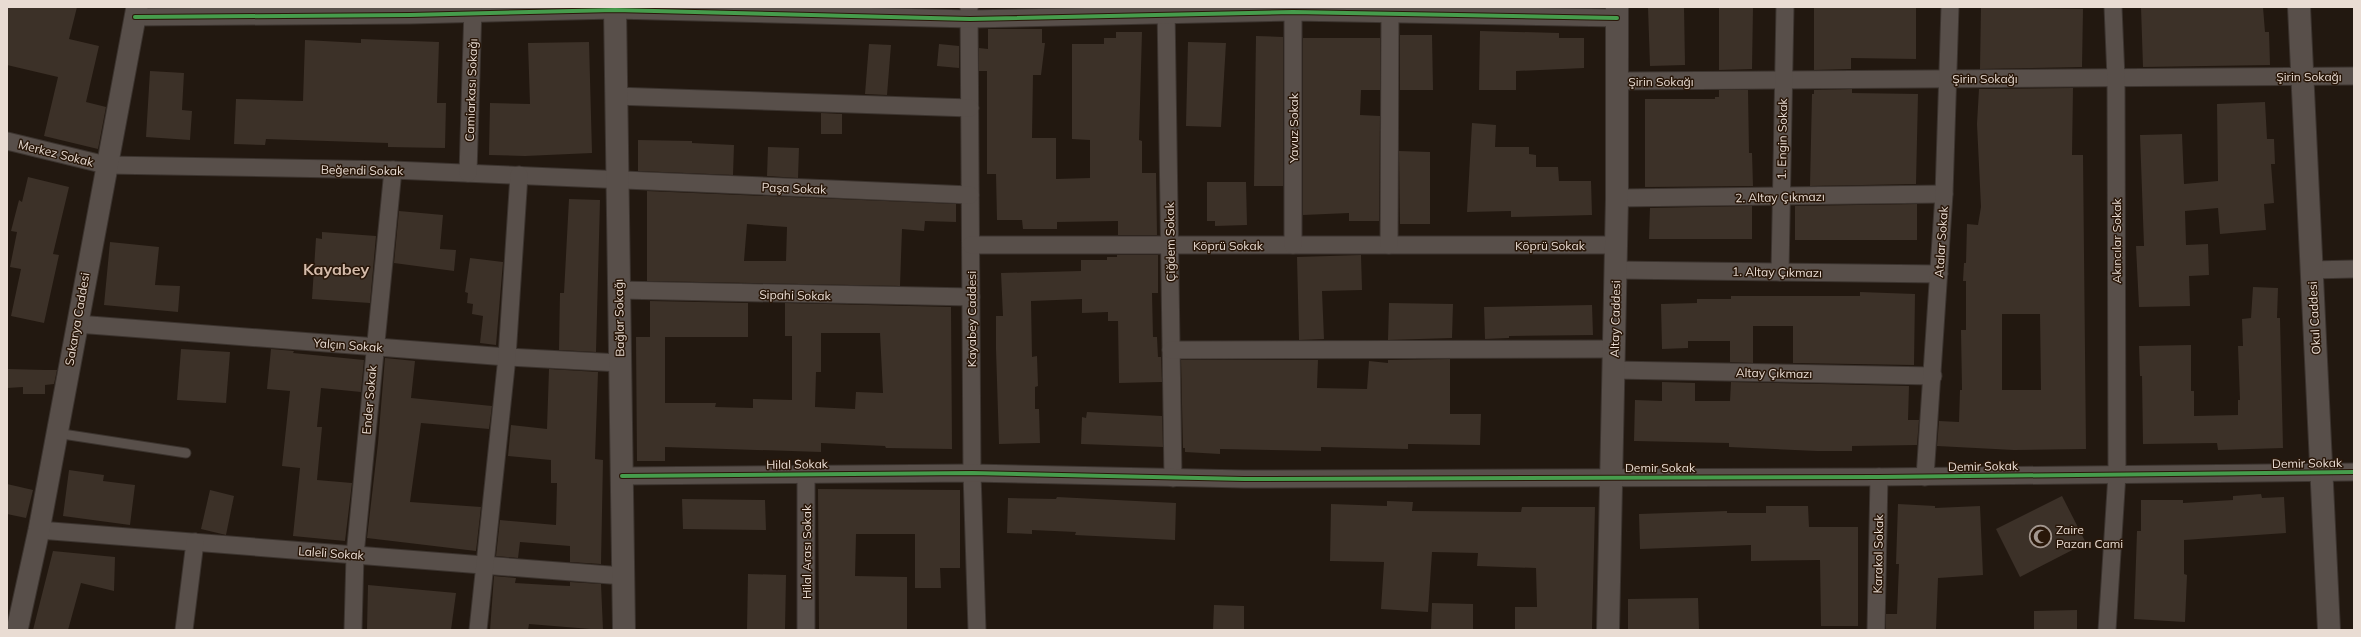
<svg xmlns="http://www.w3.org/2000/svg" width="2361" height="637" viewBox="0 0 2361 637" font-family="Mulish,sans-serif">
	<rect width="100%" height="100%" fill="#221810"/>
	<g fill="#3c3128" fill-rule="evenodd">
		<path d="M7 7H77L69 39 99 46 86 102 106 107 98 149 44 136 58 77 7 65Z"/>
		<path d="M1648 7H1684L1685 65 1650 66Z"/>
		<path d="M1719 7H1753L1752 69 1719 70Z"/>
		<path d="M1814 7H1916V59L1851 58V69L1814 70Z"/>
		<path d="M1981 7 2083 9 2082 67 1980 69Z"/>
		<path d="M2141 7H2263L2265 32H2269L2270 65 2143 67Z"/>
		<path d="M988 29H1042V43H1045L1041 75H1033L1032 138H1056V179L1090 178V140L1072 139V44H1104V38H1116V32H1142L1139 140 1142 141V173H1156L1157 235H1118V221L1057 222V229H1023L1022 220H997L996 174H987V71H979V48L988 49Z"/>
		<path d="M1480 31 1559 33V38H1584V68L1516 71V90H1479Z"/>
		<path d="M1400 35H1432L1433 90H1400Z"/>
		<path d="M1256 36 1283 37V186H1254Z"/>
		<path d="M1303 38H1380V90H1361L1360 115 1380 116 1379 221H1349V213L1303 215Z"/>
		<path d="M361 39 439 42 437 103H446L445 148 388 147V143L266 139 265 145 234 144 236 99 303 101 305 40 361 43Z"/>
		<path d="M589 42 592 153 525 156 489 155 490 103 530 104 528 43Z"/>
		<path d="M1188 42 1226 43 1221 127 1186 126Z"/>
		<path d="M869 44 891 45 887 95 865 94Z"/>
		<path d="M939 44 959 46V68L937 66Z"/>
		<path d="M150 71 184 73 182 110 192 111 190 140 146 137Z"/>
		<path d="M2073 88 2072 155H2083L2086 449 2014 450 1937 446 1939 421 1959 422 1960 390H1962L1961 330H1966V281H1963L1964 263H1966L1967 224 1978 225 1981 207 1977 124 1979 89ZM2002 314H2040L2041 390H2002Z"/>
		<path d="M1852 89V93L1918 94 1916 184 1810 186 1812 94H1814V90Z"/>
		<path d="M1719 90H1748L1749 153H1752L1753 186 1645 187V99H1715V97H1719Z"/>
		<path d="M2265 102 2267 139H2274L2275 164H2271L2274 203 2264 204 2266 230 2220 234 2218 208 2185 211 2186 245 2208 244 2209 275 2189 276 2190 306 2139 307 2136 246H2144L2140 135 2182 134 2184 184 2218 181 2217 104Z"/>
		<path d="M821 113 842 114V134H821Z"/>
		<path d="M1472 123 1496 125 1495 147H1529V154L1536 155V167H1558L1559 181H1591L1592 215 1511 217V211L1467 212Z"/>
		<path d="M638 140 692 141V143L734 145 733 175 638 171Z"/>
		<path d="M768 147 799 148 798 178 767 176Z"/>
		<path d="M1399 151 1430 152V224H1400Z"/>
		<path d="M28 177 69 187 53 254 59 255 44 323 11 316 21 269 10 267 17 232 11 231 19 200 22 202Z"/>
		<path d="M1207 182H1246L1247 225 1215 226V221H1207Z"/>
		<path d="M647 191 956 204V222L925 221 924 231 902 229 900 286 647 281ZM747 224 787 227 786 261H744Z"/>
		<path d="M569 199 600 200 596 352 559 350 560 293H564Z"/>
		<path d="M1917 204V240H1795V206Z"/>
		<path d="M1752 206V239H1649L1650 208Z"/>
		<path d="M399 211 443 215 440 249 456 250 454 271 394 263Z"/>
		<path d="M322 232 376 236 370 303 312 299 316 238 322 239Z"/>
		<path d="M110 242 159 247 155 285 180 286 178 312 104 305Z"/>
		<path d="M1117 255H1158V293H1152L1153 337H1157L1158 357H1161L1162 382 1119 383 1118 321H1108V312L1082 313V299L1031 301 1032 357 1037 356 1038 386 1035 387V409H1039L1040 443 999 444 996 349V316H1003L1001 273 1081 271V260H1107V257H1117Z"/>
		<path d="M1361 255 1362 290 1322 291 1324 339 1299 340 1297 257Z"/>
		<path d="M470 258 503 262 496 345 480 343 483 316 472 314 473 304 467 303 468 293 465 292Z"/>
		<path d="M2253 287 2278 288 2277 318H2280L2283 448 2218 450 2217 443 2143 444 2142 376H2140L2139 346 2191 345V391H2194V416L2238 415V400H2240L2238 346H2243L2242 319 2251 318Z"/>
		<path d="M1860 292 1915 294 1914 365 1793 363V326H1753V363L1730 362V341H1688V348L1662 349 1661 304 1697 303V299H1731V296H1860Z"/>
		<path d="M650 301 748 303V337H657H665V403H716L715 407 753 408V399L792 400V336H785V303L951 307 952 449 886 448 885 446 821 443V452L665 447V461H637L636 337H650ZM821 333H880L883 393 856 392 855 409 815 407 816 372H821Z"/>
		<path d="M1389 303 1453 304 1452 338 1388 340Z"/>
		<path d="M1592 305 1593 335 1509 336V338L1485 339 1484 307Z"/>
		<path d="M181 349 230 352 226 403 177 400Z"/>
		<path d="M271 349 294 351 293 353 364 360 361 392 321 388 317 427H322L317 480 352 483 345 541 293 536 300 468 282 466 290 391 267 389Z"/>
		<path d="M385 358 415 361 411 398 492 406 489 429 421 423 410 502 481 507 476 551 367 538 378 443Z"/>
		<path d="M1450 359V414H1481L1480 445 1408 444V449L1321 447V451L1220 449V454L1185 452V448H1183L1181 360H1318L1317 388 1367 389 1369 361 1388 363V360Z"/>
		<path d="M7 369 46 370H57L54 384 45 385V394H23V387L7 388Z"/>
		<path d="M549 369 598 372 595 459 603 460 601 564 570 562V546L520 542 518 558 496 556 500 520 556 525 557 483H551V460L508 456 511 425 547 429Z"/>
		<path d="M1662 382 1695 383V401H1730L1731 382 1909 386 1908 420H1919L1917 445 1852 446V451H1817L1729 447V443L1634 441 1635 400 1662 401Z"/>
		<path d="M1087 412 1162 416 1163 447 1081 444 1082 417 1086 418Z"/>
		<path d="M69 470 104 475 103 481 135 485 130 525 63 516Z"/>
		<path d="M7 484 33 490 26 518 7 514Z"/>
		<path d="M818 489 960 490V568H940L941 588H915V534H856L855 576 907 577V630H819Z"/>
		<path d="M210 490 234 496 226 535 201 529Z"/>
		<path d="M2261 494 2262 498 2284 497 2286 533 2184 540V574L2187 575 2185 622 2134 619 2137 531H2141V500H2183V503L2233 500V496Z"/>
		<path d="M2062 496 2086 543 2020 577 1996 529Z"/>
		<path d="M1057 497 1176 503 1175 540 1075 535 1076 532 1032 530V534L1007 533 1008 498 1056 499Z"/>
		<path d="M682 499 765 500 766 530 683 529Z"/>
		<path d="M1387 501 1413 502 1412 511 1521 512 1522 507H1595L1592 630H1515V607H1537L1536 568 1477 566 1478 553 1432 552 1428 612 1381 609 1384 562 1330 561 1331 504 1387 506Z"/>
		<path d="M1898 504 1935 506V508L1980 506 1983 575 1938 578 1936 630H1886V614H1897L1899 564H1896Z"/>
		<path d="M1766 506H1808L1809 527H1858V626H1821L1820 560 1751 561V545L1640 549 1639 514 1727 511V513H1766Z"/>
		<path d="M53 551 115 557 114 591 81 583 68 630H33Z"/>
		<path d="M748 574 786 575 785 630H747Z"/>
		<path d="M494 576 516 578 515 583 549 585 570 586V582L601 584 603 630 529 624 528 630H490Z"/>
		<path d="M368 585 456 593 451 630H367Z"/>
		<path d="M1698 598 1699 630H1628V599Z"/>
		<path d="M1432 603 1473 604V630H1431Z"/>
		<path d="M1214 605 1244 606V630H1213Z"/>
		<path d="M2077 610V630H2034V611Z"/>
	</g>
	<g fill="none" stroke-linecap="round" stroke-linejoin="round">
		<defs>
			<path id="service" d="M56 433 186 453"/>
			<g id="minor">
				<path d="M969 7 972 473 977 630"/>
				<path d="M1166 7 1173 478"/>
				<path d="M135 17 410 15 615 10 970 19 1293 12 1617 18"/>
				<path d="M1617 81 2354 76"/>
				<path d="M615 96 970 108"/>
				<path d="M7 141 106 165 393 170 970 195"/>
				<path d="M468 173 473 7"/>
				<path d="M1617 198 1944 194"/>
				<path d="M971 245H1616"/>
				<path d="M1293 245V7"/>
				<path d="M1389 245 1390 15"/>
				<path d="M1615 270 1939 274"/>
				<path d="M2311 270 2354 269"/>
				<path d="M1780 272 1785 7"/>
				<path d="M619 290 971 297"/>
				<path d="M77 324 507 357 620 363"/>
				<path d="M1171 350 1614 349"/>
				<path d="M1614 370 1933 376"/>
				<path d="M622 476 972 473 1244 479 1879 477 2354 472"/>
				<path d="M1925 477 1944 194 1950 7"/>
				<path d="M39 530 623 576"/>
				<path d="M184 630 195 542"/>
				<path d="M353 630 355 555 393 170"/>
				<path d="M478 630 507 357 519 175"/>
				<path d="M806 630V474"/>
				<path d="M1876 630 1879 477"/>
				<path d="M2107 630 2117 474 2116 78 2113 7"/>
			</g>
			<path id="tertiary" d="M17 630 39 530 137 7"/>
			<g id="secondary">
				<path d="M615 7 624 630"/>
				<path d="M2299 7 2329 630"/>
				<path d="M1608 630 1617 198V7"/>
			</g>
		</defs>
		<use href="#service" stroke="#3b332e" stroke-width="11"/>
		<use href="#minor" stroke="#3b332e" stroke-width="19"/>
		<use href="#tertiary" stroke="#3b332e" stroke-width="23"/>
		<use href="#secondary" stroke="#3b332e" stroke-width="24"/>
		<use href="#service" stroke="#584f4a" stroke-width="9"/>
		<use href="#minor" stroke="#584f4a" stroke-width="17"/>
		<use href="#tertiary" stroke="#584f4a" stroke-width="21"/>
		<use href="#secondary" stroke="#584f4a" stroke-width="22"/>
		<defs>
			<g id="cycleway">
				<path d="M135 17 410 15 615 10 970 19 1293 12 1617 18"/>
				<path d="M622 476 972 473 1244 479 1879 477 2354 472"/>
			</g>
		</defs>
		<use href="#cycleway" stroke="#291709" stroke-width="6"/>
		<use href="#cycleway" stroke="#469c4c" stroke-width="4"/>
	</g>
	<defs>
		<symbol id="mosque-ring" viewBox="-11 -11 22 22"><circle r="9.5" fill="#291709" stroke="#a3978f" stroke-width="1.5"/><path d="M3.5-4.9A6 6 0 1 0 3.5 4.9A5 5 0 1 1 3.5-4.9Z" fill="#a3978f"/></symbol>
	</defs>
	<g fill-rule="evenodd">
		<use href="#mosque-ring" x="2028" y="524" width="25" height="25"/>
	</g>
	<g text-anchor="middle" dominant-baseline="central" stroke-width="3" stroke-linejoin="round" paint-order="stroke">
		<g font-size="12" fill="#e9dcd3" stroke="#291709">
			<text x="2309" y="76">Şirin Sokağı</text>
			<text x="1985" y="78">Şirin Sokağı</text>
			<text x="1661" y="81">Şirin Sokağı</text>
			<text transform="translate(471 90) rotate(-88)">Camiarkası Sokağı</text>
			<text transform="translate(1293 128) rotate(-90)">Yavuz Sokak</text>
			<text transform="translate(1782 139) rotate(-89)">1. Engin Sokak</text>
			<text transform="translate(56 153) rotate(14)">Merkez Sokak</text>
			<text transform="translate(362 170) rotate(1)">Beğendi Sokak</text>
			<text transform="translate(794 188) rotate(2)">Paşa Sokak</text>
			<text transform="translate(1780 197) rotate(-1)">2. Altay Çıkmazı</text>
			<text transform="translate(2116 241) rotate(-90)">Akıncılar Sokak</text>
			<text transform="translate(1170 242) rotate(-91)">Çiğdem Sokak</text>
			<text transform="translate(1941 242) rotate(-86)">Atalar Sokak</text>
			<text x="1228" y="245">Köprü Sokak</text>
			<text x="1550" y="245">Köprü Sokak</text>
			<text transform="translate(1777 272) rotate(1)">1. Altay Çıkmazı</text>
			<text transform="translate(795 295) rotate(1)">Sipahi Sokak</text>
			<text transform="translate(619 318) rotate(-91)">Bağlar Sokağı</text>
			<text transform="translate(2314 318) rotate(-93)">Okul Caddesi</text>
			<text transform="translate(77 319) rotate(-80)">Sakarya Caddesi</text>
			<text transform="translate(971 319) rotate(-90)">Kayabey Caddesi</text>
			<text transform="translate(1615 319) rotate(-89)">Altay Caddesi</text>
			<text transform="translate(348 345) rotate(4)">Yalçın Sokak</text>
			<text transform="translate(1774 373) rotate(1)">Altay Çıkmazı</text>
			<text transform="translate(369 400) rotate(-85)">Ender Sokak</text>
			<text transform="translate(2307 463) rotate(-1)">Demir Sokak</text>
			<text transform="translate(797 464) rotate(-1)">Hilal Sokak</text>
			<text transform="translate(1983 466) rotate(-1)">Demir Sokak</text>
			<text x="1660" y="467">Demir Sokak</text>
			<text transform="translate(806 552) rotate(-90)">Hilal Arası Sokak</text>
			<text transform="translate(331 553) rotate(4)">Laleli Sokak</text>
			<text transform="translate(1878 554) rotate(-89)">Karakol Sokak</text>
		</g>
		<g font-size="12" fill="#e9dcd3" stroke="#291709" text-anchor="start">
			<text x="2056" y="529">Zaire<tspan x="2056" dy="14">Pazarı Cami</tspan></text>
		</g>
		<g font-size="16" font-weight="bold" fill="#d4bbaa" stroke="#291709">
			<text x="336" y="269">Kayabey</text>
		</g>
	</g>
	<rect width="2361" height="637" fill="none" stroke="#e9dcd3" stroke-width="16"/>
</svg>
